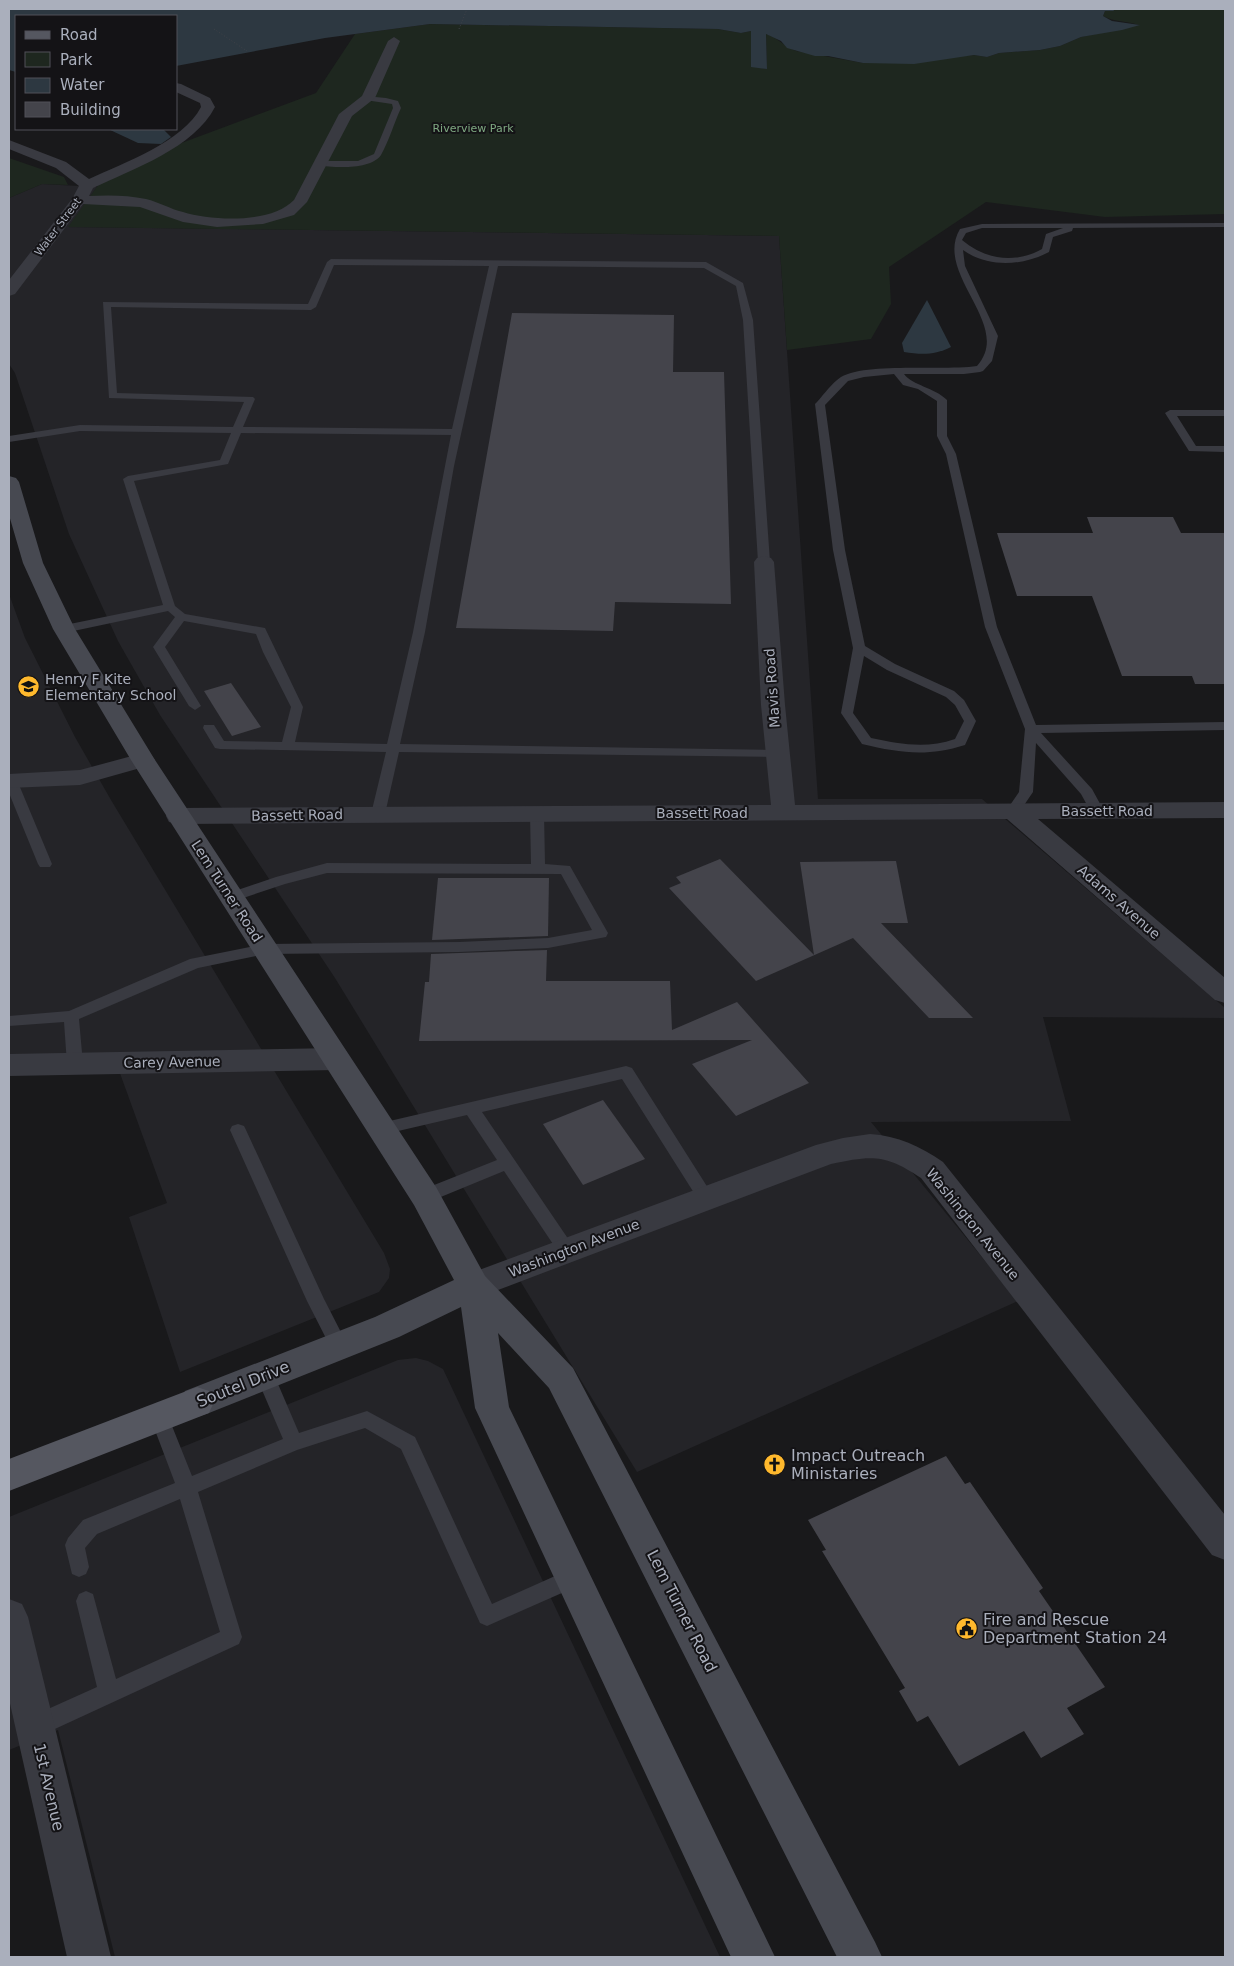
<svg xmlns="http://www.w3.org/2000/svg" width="1234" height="1966" viewBox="0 0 1234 1966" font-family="'DejaVu Sans',sans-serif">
	<rect width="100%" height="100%" fill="#19191b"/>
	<g fill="#242428">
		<path d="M42 184 97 187 69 227 779 236 818 799H982L1225 1008V1018L1043 1017 1071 1121 871 1122 1018 1301 637 1472 335 978 160 715 118 641 69 534 15 373 9 364V198Z"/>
		<path d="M9 594 25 638 75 737 111 800 384 1253 390 1269 389 1278 379 1292 180 1372 129 1217 167 1203 113 1054 9 1056Z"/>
		<path d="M416 1358 428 1361 443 1369 720 1957H115L58 1730 9 1750V1517L398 1360Z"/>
	</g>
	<g fill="#1e271f">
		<path d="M1113 9H1225V214L1105 217 986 202 889 267 891 304 871 339 787 350 779 236 68 227 109 170 316 93 355 34 430 24 718 29 741 33 751 31V66L767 69 766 34C777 37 785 47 796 51L863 63 974 55 987 57 999 53 1040 50 1060 46 1081 37 1139 25C1127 21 1115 22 1103 16L1105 11H1113Z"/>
		<path d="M9 158 64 177 68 185 42 184 9 198Z"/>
	</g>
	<g fill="#2d3841">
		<path d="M9 9H1113L1114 11H1105L1103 16 1112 21 1140 25 1122 30 1081 37 1060 46 1040 50 999 53 987 57 974 55 914 64 863 63 828 56H815L787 48 781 41 766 34 767 69 751 67V31L741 33 718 29 430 24 325 38 176 66V16H16V72L9 70Z"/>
		<path d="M108 129H163L171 137 161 144 138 143Z"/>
		<path d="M927 300 951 347C935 355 922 355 904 352L902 343Z"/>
	</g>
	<g fill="#44444b">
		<path d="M512 313 674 315 673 372H724L731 604 615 602 613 631 456 628Z"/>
		<path d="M1087 517H1173L1181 533H1225V684H1195L1192 676H1122L1092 596H1017L997 533H1093Z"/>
		<path d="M231 683 261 727 232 736 204 691Z"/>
		<path d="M720 859 814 955 800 862 896 861 908 923H881L973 1018H929L853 938 756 981 669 888 681 883 676 877Z"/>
		<path d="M438 878H549L548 936 432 940Z"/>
		<path d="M547 950 546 981H670L672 1030 737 1002 809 1083 736 1116 692 1064 752 1040 419 1041 425 982H429L431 954Z"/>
		<path d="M603 1100 645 1159 583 1185 543 1124Z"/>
		<path d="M946 1456 965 1484 970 1482 1043 1588 1039 1591 1105 1687 1067 1708 1084 1734 1041 1758 1024 1731 959 1766 928 1716 917 1722 899 1691 905 1688 822 1551 826 1550 808 1520Z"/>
	</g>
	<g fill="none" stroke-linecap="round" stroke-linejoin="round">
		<g stroke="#3f4148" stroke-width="1" stroke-dasharray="1 2" stroke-linecap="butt">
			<path d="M214 29 247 51"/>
			<path d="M459 29 467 9"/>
		</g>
		<g fill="#393a41" fill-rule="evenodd">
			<path d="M365 96 386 98 398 101 401 108C394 123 389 141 381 155 371 170 334 168 318 165V161H358L374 154 393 108 392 104 365 100Z"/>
			<path d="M1225 223V227L1073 228 1072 231 1053 237 1049 252C1023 266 988 268 963 250L965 266 998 336 992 361 983 371 980 372 964 374H904C913 386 934 387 947 400V436L956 454 997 627 1036 725 1225 722V730L1041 733 1092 789 1104 811 1102 814H1092L1081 794 1036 743 1033 792 1018 814H1008L1006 811 1019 792 1025 729 985 627 946 454 937 436V401L918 389 903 385 894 374 864 377 848 381 825 405 845 550 865 646 895 664 954 691 964 700 976 721 965 745C927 757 900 753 862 744L841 713 853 648 833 550 815 404 817 402C824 394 832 383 841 377 867 362 944 371 977 366 1014 325 933 274 960 229L982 224ZM982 228H1063L1046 234 1042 249C1015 264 986 260 962 240L966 233ZM864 656 887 670 946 697 955 705 964 721 955 739C926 749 900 744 871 738L853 713Z"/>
			<path d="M331 259 706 262 743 283 753 320 770 562 764 565 758 562 743 320 736 286 704 268 498 266 454 466 425 632 400 744 777 750 782 751 783 754 782 757 399 752 385 814 383 817H373L371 814 386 752 220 749 215 748 203 728 204 725H214L224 741 282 742 291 707 263 652 256 634 184 621 165 647 201 706 195 710 189 706 153 647 175 617 168 611 64 633 60 632 58 629 60 626 163 605 123 479 128 476 220 460 231 433 80 431 9 442V436L80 425 233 427 244 402 109 398 103 302 308 304 327 262ZM334 265 489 266 452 429 243 427 255 399 253 397 117 393 111 307 311 310 316 307ZM241 433 451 435 413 632 387 744 295 742 303 707 265 628 185 614 175 606 134 481 228 464Z"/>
			<path d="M1170 410H1225V416H1177L1196 446H1225V452L1189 451 1165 413Z"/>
			<path d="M9 776 15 777 17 780 52 864 50 867H40L38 864 9 793Z"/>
			<path d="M537 809 542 810 544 813 545 864 570 866 608 933 606 937 548 948 459 952 265 954 198 968 79 1019 83 1064 81 1068 75 1070 69 1068 67 1064 64 1022 9 1026V1016L69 1011 190 959 265 944 459 942 548 938 592 930 561 874 327 873 285 884 231 902 226 900 224 897 226 894 276 877 327 863 531 864 530 813 532 810Z"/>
			<path d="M626 1066 632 1068 715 1199 713 1204 707 1206 701 1204 622 1079 482 1112 573 1246 576 1251 573 1256 567 1258 561 1256 504 1171 431 1201 425 1203 419 1201 417 1196 419 1191 497 1160 467 1115 381 1135 375 1133 373 1129 375 1125 381 1123Z"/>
			<path d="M238 1124 244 1126 246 1130 324 1299 348 1346 345 1352 339 1354 333 1352 307 1301 230 1130 232 1126Z"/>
			<path d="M265 1368 272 1370 299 1433 367 1411 415 1437 492 1604 573 1568 580 1571 583 1578 580 1585 487 1626 480 1623 401 1449 365 1428 297 1450 198 1492 242 1637 239 1644 44 1734 36 1737 28 1734 25 1726 28 1718 97 1687 76 1601 79 1594 86 1591 93 1594 116 1679 220 1632 180 1499 97 1534 85 1548 89 1567 86 1574 79 1577 72 1574 65 1545 68 1538 83 1520 175 1483 150 1417 152 1411 159 1409 166 1411 192 1476 283 1439 256 1376 258 1370Z"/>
		</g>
		<g fill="#393a41" fill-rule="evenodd">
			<path d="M394 37 400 41 375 98 352 116 307 202 294 215 263 224 217 227 183 222 140 207 83 204 15 294 9 296V280L72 199 79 186 56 168 9 149V140L66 162 89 179C123 163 183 142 201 107L200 103 176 92V83L181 84 210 98 215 107C194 148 133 169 93 188L89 196C108 195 128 195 146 199 159 202 170 209 183 212 212 221 271 224 294 200L339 114 362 96 388 41Z"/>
			<path d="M764 556 771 558 774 562 785 705 795 805 1225 802V818L1038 819 1225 978V1003L1215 1000 1007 819 178 824 169 822 166 816 169 810 178 808 771 805 761 705 754 562 757 558Z"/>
			<path d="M143 753 151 755 155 760 151 765 80 785 9 788V774L80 770Z"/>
			<path d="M336 1048 346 1051 350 1059 346 1067 336 1070 9 1076V1054Z"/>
			<path d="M870 1134C898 1136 920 1146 943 1162L1225 1515V1560L1212 1555 921 1178C886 1154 872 1155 831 1164L474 1299 463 1296 458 1286 463 1276 816 1145 843 1138Z"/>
			<path d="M9 1599 22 1604 28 1617 111 1957H67L9 1699Z"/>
		</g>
		<path fill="#474951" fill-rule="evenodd" d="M9 476 16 478 19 482 43 563 75 629 155 760 436 1187 485 1276 573 1368 875 1942 882 1957H837L549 1388 498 1333 509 1407 775 1957H731L475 1408 461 1307 399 1337 209 1413 197 1417 185 1413 180 1402 185 1391 375 1317 454 1280 414 1205 131 760 53 629 23 563 9 515Z"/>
		<path fill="#555760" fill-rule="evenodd" d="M197 1387 209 1391 214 1402 209 1413 9 1491V1459Z"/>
	</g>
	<defs>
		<symbol id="school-disc" viewBox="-11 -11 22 22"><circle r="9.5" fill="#ffb92d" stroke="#141316"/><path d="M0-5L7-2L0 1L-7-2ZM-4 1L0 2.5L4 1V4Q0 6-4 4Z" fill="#111"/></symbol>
		<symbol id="church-disc" viewBox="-11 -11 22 22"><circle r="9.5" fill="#ffb92d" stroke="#141316"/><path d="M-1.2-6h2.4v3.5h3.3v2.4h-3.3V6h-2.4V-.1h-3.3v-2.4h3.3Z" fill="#111"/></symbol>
		<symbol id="civic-disc" viewBox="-11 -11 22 22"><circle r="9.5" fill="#ffb92d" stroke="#141316"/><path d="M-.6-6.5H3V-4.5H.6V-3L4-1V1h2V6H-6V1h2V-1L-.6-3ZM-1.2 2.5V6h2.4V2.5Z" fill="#111"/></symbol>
	</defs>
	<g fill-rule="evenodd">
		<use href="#school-disc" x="16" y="674" width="25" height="25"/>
		<use href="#church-disc" x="762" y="1452" width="25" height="25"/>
		<use href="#civic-disc" x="954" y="1616" width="25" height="25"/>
	</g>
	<g text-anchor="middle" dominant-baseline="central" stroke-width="4" stroke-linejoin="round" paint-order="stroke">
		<g font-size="11" fill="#7fa982" stroke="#141316">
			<text x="473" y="128">Riverview Park</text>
		</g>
		<g font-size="11" fill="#aaafbc" stroke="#141316">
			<text transform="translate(58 227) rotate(-53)">Water Street</text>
		</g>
		<g font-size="14" fill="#aaafbc" stroke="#141316" text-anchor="start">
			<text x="45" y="679">Henry F Kite<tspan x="45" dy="16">Elementary School</tspan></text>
		</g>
		<g font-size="14" fill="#aaafbc" stroke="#141316">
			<text transform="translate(772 688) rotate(-94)">Mavis Road</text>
			<text x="1107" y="811">Bassett Road</text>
			<text x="702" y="813">Bassett Road</text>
			<text transform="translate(297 815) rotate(-1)">Bassett Road</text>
			<text transform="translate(227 891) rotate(57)">Lem Turner Road</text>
			<text transform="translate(1119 902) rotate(41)">Adams Avenue</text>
			<text transform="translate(172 1062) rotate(-1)">Carey Avenue</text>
			<text transform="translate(973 1224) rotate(51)">Washington Avenue</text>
			<text transform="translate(574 1248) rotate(-21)">Washington Avenue</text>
		</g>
		<g font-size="16" fill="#aaafbc" stroke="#141316">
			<text transform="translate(243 1384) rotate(-22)">Soutel Drive</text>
			<text transform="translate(682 1611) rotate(63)">Lem Turner Road</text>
			<text transform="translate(49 1787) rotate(77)">1st Avenue</text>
		</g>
		<g font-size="16" fill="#aaafbc" stroke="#141316" text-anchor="start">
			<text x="791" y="1455">Impact Outreach<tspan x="791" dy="18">Ministaries</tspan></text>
			<text x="983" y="1619">Fire and Rescue<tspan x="983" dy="18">Department Station 24</tspan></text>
		</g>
	</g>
	<rect width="1234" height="1966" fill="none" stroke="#aaafbc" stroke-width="20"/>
	<rect x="15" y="15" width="162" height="115" fill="#141316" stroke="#505158"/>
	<rect x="25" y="31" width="25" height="8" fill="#555760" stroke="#505158"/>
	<text x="60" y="40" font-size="15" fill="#aaafbc">Road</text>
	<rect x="25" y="52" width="25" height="15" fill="#1e271f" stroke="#505158"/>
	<text x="60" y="65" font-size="15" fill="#aaafbc">Park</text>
	<rect x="25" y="78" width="25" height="15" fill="#2d3841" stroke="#505158"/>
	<text x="60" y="90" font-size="15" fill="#aaafbc">Water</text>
	<rect x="25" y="102" width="25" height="15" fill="#44444b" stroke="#505158"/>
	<text x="60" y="115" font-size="15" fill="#aaafbc">Building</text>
</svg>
